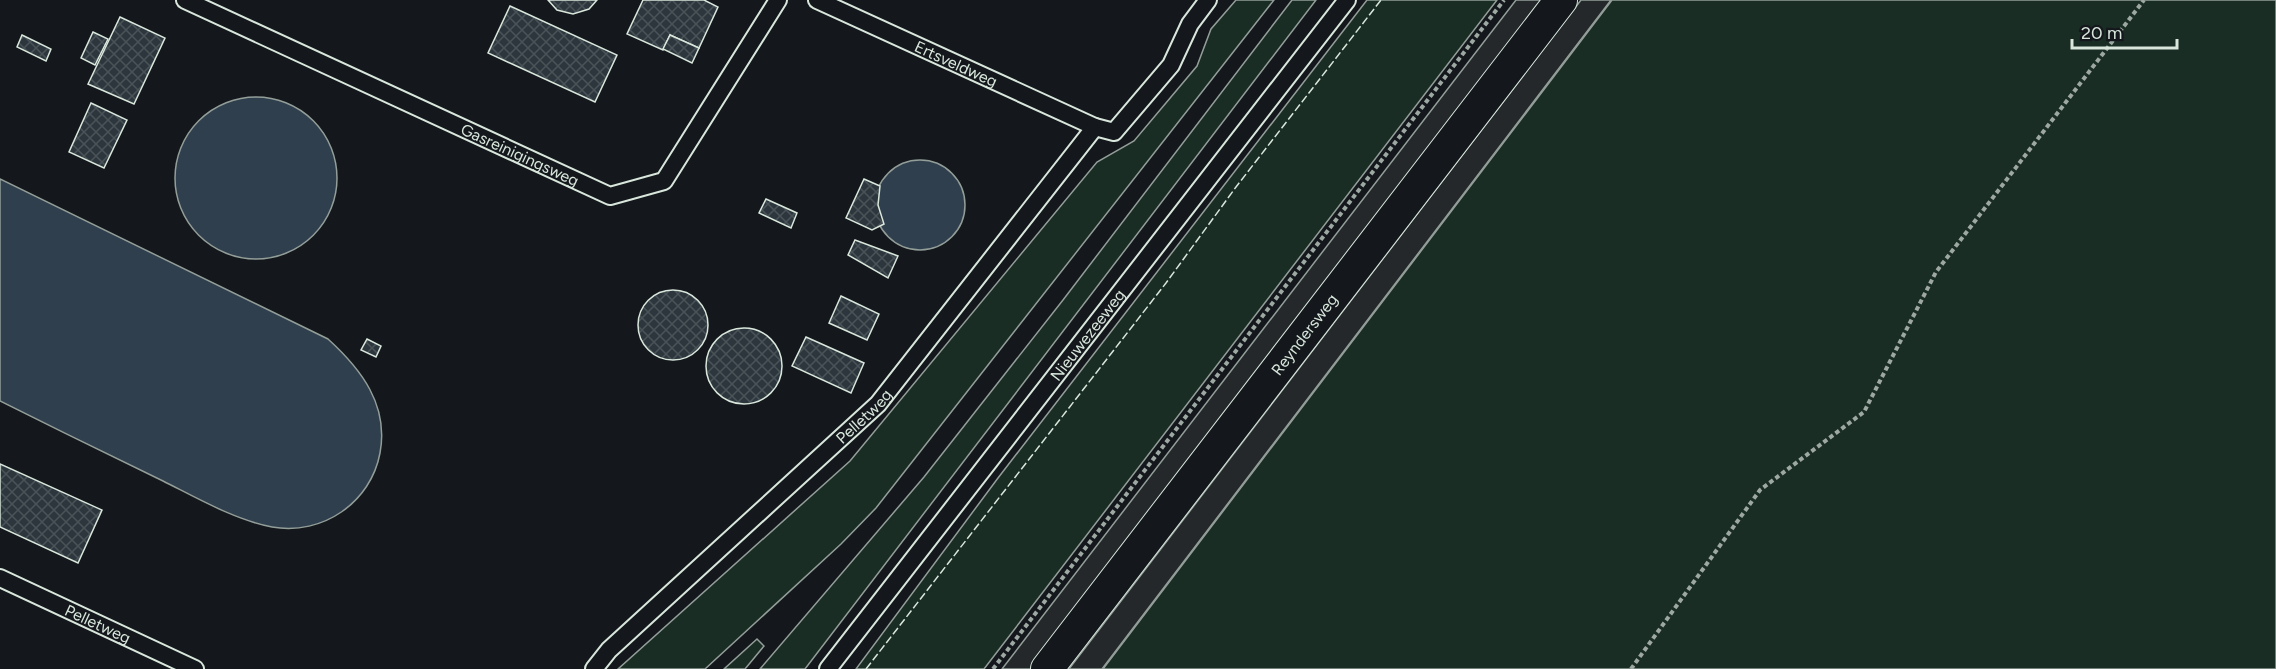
<svg xmlns="http://www.w3.org/2000/svg" width="2276" height="669" viewBox="0 0 2276 669" font-family="Figtree,sans-serif">
	<defs>
		<pattern id="building-cross-hatch" width="8" height="8" patternUnits="userSpaceOnUse" patternTransform="scale(1.5)"><rect width="8" height="8" fill="#2c363c"/><path d="M0 0l8 8M0 8l8-8" fill="none" stroke="#4a5358"/></pattern>
	</defs>
	<rect width="100%" height="100%" fill="#14181c"/>
	<g fill="#1a2d24" stroke="#939e99" stroke-width="1.5">
		<path d="M1236 0H1274L876 508 841 544 705 669H618L850 461 1097 162 1134 141 1197 66 1211 29Z"/>
		<path d="M1292 0H1316L805 669H760L924 477 1063 300Z"/>
		<path d="M1367 0H1497L984 669H856L998 478Z"/>
		<path d="M1612 0H2276V669H1103Z"/>
		<path d="M757 639 764 646 745 669H724Z"/>
	</g>
	<g fill="#24282b" stroke="#939e99" stroke-width="1.5">
		<path d="M1516 0H1545L1032 669H1002Z"/>
		<path d="M1581 0H1611L1102 669H1069Z"/>
	</g>
	<g fill="#2f3f4d" stroke="#939e99" stroke-width="1.5">
		<circle cx="256" cy="178" r="81"/>
		<circle cx="920" cy="205" r="45"/>
		<path d="M0 179 328 339C361 369 389 405 380 453 371 502 323 536 272 527 235 520 197 498 163 481 109 455 54 428 0 401Z"/>
	</g>
	<g fill="url(#building-cross-hatch)" stroke="#d8e6dc" stroke-width="1.5">
		<path d="M548 0H597L589 9 573 14 557 10Z"/>
		<path d="M643 0H704L718 7 699 48 670 35 663 50 627 34Z"/>
		<path d="M510 6 617 55 595 102 488 53Z"/>
		<path d="M120 17 165 38 134 104 88 84Z"/>
		<path d="M93 32 108 39 95 65 81 58Z"/>
		<path d="M22 35 51 49 46 61 17 47Z"/>
		<path d="M670 35 699 48 692 63 663 49Z"/>
		<path d="M91 103 127 120 104 168 69 152Z"/>
		<path d="M864 179 880 186 878 205 884 224 872 230 846 218Z"/>
		<path d="M766 199 797 213 791 228 759 213Z"/>
		<path d="M855 240 898 256 888 278 848 255Z"/>
		<circle cx="673" cy="325" r="35"/>
		<path d="M841 296 879 314 867 340 829 323Z"/>
		<circle cx="744" cy="366" r="38"/>
		<path d="M806 337 864 363 851 393 792 366Z"/>
		<path d="M367 339 381 346 376 357 361 350Z"/>
		<path d="M0 464 102 510 78 563 0 527Z"/>
	</g>
	<g fill="none" stroke-linecap="round" stroke-linejoin="round">
		<defs>
			<g id="service">
				<path id="s1" d="M185 0 610 196 664 181 778 0"/>
				<path id="s2" d="M817 0 1095 127 1114 132 1171 65 1190 24 1208 0"/>
				<path id="s3" d="M0 578 195 669"/>
				<path id="s4" d="M594 669 609 650 878 404 1095 127"/>
				<path id="s5" d="M828 669 1347 0"/>
			</g>
			<g id="minor">
				<path id="s6" d="M1047 669 1561 0"/>
			</g>
		</defs>
		<use href="#service" stroke="#d8e6dc" stroke-width="20"/>
		<use href="#minor" stroke="#d8e6dc" stroke-width="34"/>
		<g stroke="#9da8a2" stroke-width="4" stroke-dasharray="4.5 3" stroke-linecap="butt">
			<path d="M993 669 1504 0"/>
			<path d="M1631 669 1760 490 1864 412 1936 272 2144 0"/>
		</g>
		<use href="#service" stroke="#14181c" stroke-width="16"/>
		<use href="#minor" stroke="#14181c" stroke-width="32"/>
		<path stroke="#d8e6dc" stroke-width="1.5" stroke-dasharray="8 3" stroke-linecap="butt" d="M866 669 1166 283 1236 187 1381 0"/>
	</g>
	<g text-anchor="middle" dominant-baseline="central" stroke-width="4.5" stroke-linejoin="round" paint-order="stroke">
		<g font-size="16" fill="#d8e6dc" stroke="#14181c">
			<text stroke="none"><textPath href="#s2" startOffset="153">Ertsveldweg</textPath></text>
			<text stroke="none"><textPath href="#s1" startOffset="369">Gasreinigingsweg</textPath></text>
			<text stroke="none"><textPath href="#s6" startOffset="422">Reyndersweg</textPath></text>
			<text stroke="none"><textPath href="#s5" startOffset="423">Nieuwezeeweg</textPath></text>
			<text stroke="none"><textPath href="#s4" startOffset="370">Pelletweg</textPath></text>
			<text stroke="none"><textPath href="#s3" startOffset="108">Pelletweg</textPath></text>
		</g>
	</g>
	<path d="M2072 39v9h105v-9" fill="none" stroke="#d8e6dc" stroke-width="3"/>
	<text x="2081" y="39" font-size="18" fill="#d8e6dc" stroke="#14181c" stroke-width="4.5" paint-order="stroke">20 m</text>
</svg>
